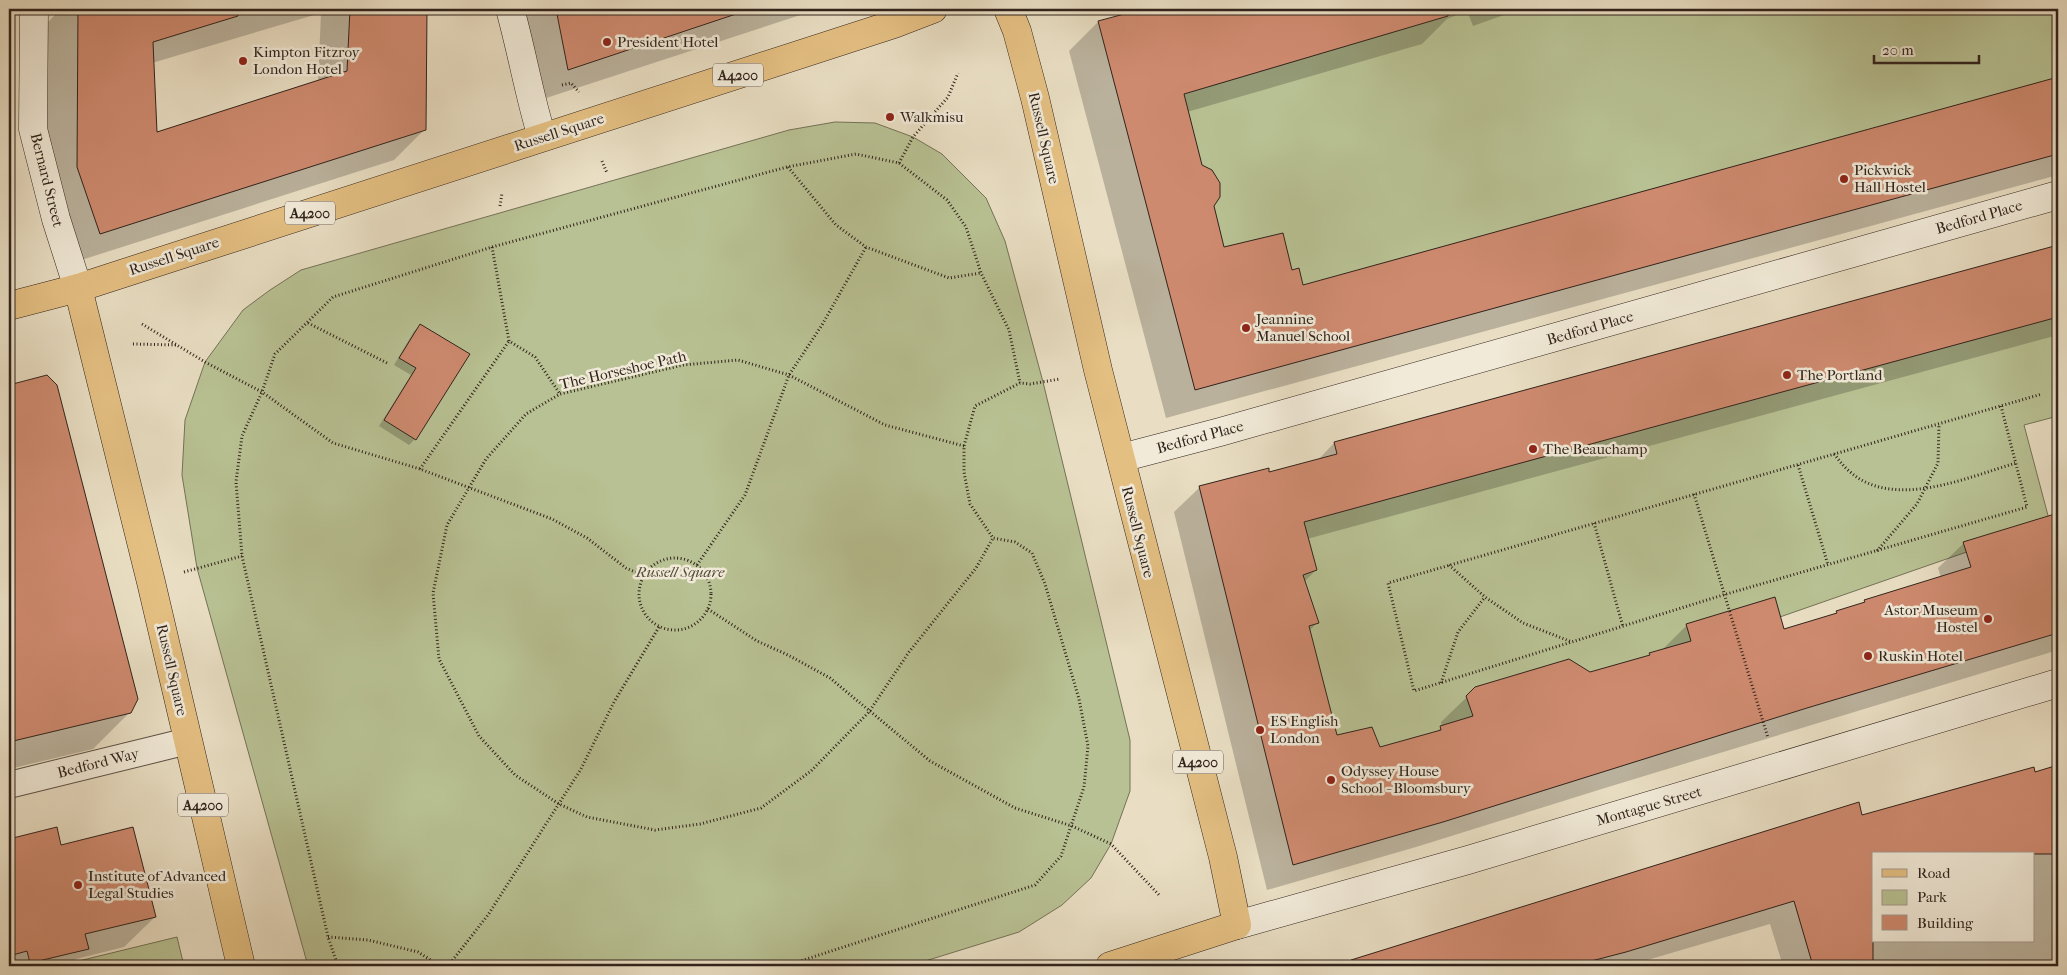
<svg xmlns="http://www.w3.org/2000/svg" width="2067" height="975" viewBox="0 0 2067 975" font-family="'IM FELL French Canon',serif">
	<rect width="100%" height="100%" fill="#e9dec3"/>
	<filter id="stains"><feTurbulence type="fractalNoise" baseFrequency=".004" numOctaves="4"/><feColorMatrix values="0 0 0 0 .2 0 0 0 0 .09 0 0 0 0 .02 0 0 0 .5 -.17"/></filter>
	<radialGradient id="worn" r=".72"><stop offset=".6" stop-color="#630" stop-opacity="0"/><stop offset="1" stop-color="#630" stop-opacity=".3"/></radialGradient>
	<g fill="#b8c193" stroke="#747258">
		<path d="M1387 9H2058V106L1254 326 1214 312 1167 82Z"/>
		<path d="M835 122 875 123 913 137 942 154 986 198 1005 241 1043 382 1130 740V791L1111 844 1091 878 1062 905 1019 932 909 966H308L197 568 182 475 185 420 205 362 243 310 270 290 301 270 789 130Z"/>
		<path d="M2058 289V416L2024 425 2050 523 1320 777 1251 507Z"/>
		<path d="M177 937 184 966H58Z"/>
	</g>
	<g fill="#0003" fill-rule="evenodd">
		<path d="M61 9H426L425 129 394 160 69 264 47 198 48 22ZM321 13 318 82 156 133 152 63Z"/>
		<path d="M519 9H819L537 101Z"/>
		<path d="M1148 9H1160L1161 13 1176 9H1521L1473 26 1467 11 1447 19 1422 44 1187 112 1223 248 1291 272 1302 287 2058 79V175L1166 418 1069 51 1098 22Z"/>
		<path d="M2058 245V335L1307 539 1316 570 1304 582 1317 623 1309 631 1336 736 1379 748 1435 733 1442 727 1441 722 1467 697 1590 674 1647 658 1650 654 1661 651 1687 625 1783 630 1834 615 1837 612 1861 604 1865 601 1941 578 1938 568 1964 543 2058 514V650L1605 788 1416 847 1267 890 1174 512 1200 487 1267 474 1317 461 1334 443Z"/>
		<path d="M421 325 415 439 409 445 379 426 411 375 394 365 414 331Z"/>
		<path d="M47 377 130 712 93 749 9 769V387Z"/>
		<path d="M2058 766V966H1783L1770 924 1627 966H1339L1604 881ZM1873 854H2033V941H1873Z"/>
		<path d="M56 828 60 846 155 917 124 947 76 959 69 966H9V840Z"/>
	</g>
	<g fill="#ce8a6f" stroke="#31231c">
		<path d="M78 9H237L238 16 153 42 157 132 347 71 350 9H427L426 130 100 234 77 167Z"/>
		<path d="M556 9H735L736 14 568 70Z"/>
		<path d="M1143 9H1447L1448 16 1184 94 1202 165 1212 170 1220 183V197L1214 206 1224 247 1283 233 1292 270 1299 268 1303 285 2058 77V154L1195 390 1098 21Z"/>
		<path d="M2058 245V317L1304 522 1317 570 1303 575 1319 623 1309 626 1337 735 1372 727 1380 747 1441 730 1440 726 1473 716 1466 696 1475 687 1569 659 1590 672 1650 655 1649 653 1691 641 1686 624 1775 597 1784 629 1837 613 1836 611 1865 602 1864 600 1971 567 1963 542 2058 513V633L1807 708 1443 822 1293 865 1199 486 1269 468V472L1337 454 1334 442Z"/>
		<path d="M420 324 470 354 416 440 384 420 416 368 399 358Z"/>
		<path d="M47 375 57 385 138 699 131 713 9 742V385Z"/>
		<path d="M2058 765V854H1873V966H1813L1794 901 1626 952 1572 966H1352L1351 960 1859 802 1862 815 2034 767 2035 772Z"/>
		<path d="M57 827 61 845 133 827 156 917 85 934 89 949 30 963 27 951 9 956V839Z"/>
	</g>
	<g fill="none" stroke-linecap="round" stroke-linejoin="round">
		<defs>
			<path id="street" d="M9 785 188 741"/>
			<g id="secondary">
				<path d="M34 9 33 129 56 219 78 288"/>
				<path d="M510 9C522 52 529 95 542 137"/>
				<path d="M1121 458 1220 432 2058 195"/>
				<path d="M1237 925 1468 860 2058 683"/>
			</g>
			<g id="primary">
				<path d="M1008 9 1017 31 1035 98 1098 370 1223 857 1237 925 1110 966"/>
				<path d="M78 288 151 582 241 966"/>
				<path d="M9 306 78 288 894 24 933 9"/>
			</g>
		</defs>
		<use href="#street" stroke="#5f5246" stroke-width="28"/>
		<use href="#secondary" stroke="#31231c" stroke-width="29"/>
		<use href="#primary" stroke="#31231c" stroke-width="29"/>
		<g stroke="#31231c" stroke-width="3" stroke-dasharray="1 2.5" stroke-linecap="butt">
			<path d="M562 85 571 83 579 92"/>
			<path d="M602 161 607 173"/>
			<path d="M899 163 913 137 948 97 958 73"/>
			<path d="M788 167 836 225 866 247 949 278 981 273"/>
			<path d="M500 206 502 193"/>
			<path d="M492 247 509 341 535 357 560 394"/>
			<path d="M308 323 387 363"/>
			<path d="M142 324 205 362 262 392 333 443 420 469 552 519 587 538 626 568 644 576"/>
			<path d="M133 344 177 345"/>
			<path d="M2001 406 2027 507 1723 595 1414 691 1388 583 2042 394"/>
			<path d="M964 446 885 425 789 375 738 360 683 365 560 394 526 414 486 459 447 525 433 593 439 659 479 736 515 775 559 804 587 817 655 830 700 824 761 808 811 771 869 712 909 652 976 568 993 538"/>
			<path d="M1834 454C1839 460 1843 466 1849 471 1893 511 1968 477 2016 463"/>
			<path d="M1798 465 1828 565"/>
			<path d="M420 469 509 341"/>
			<path d="M1694 494 1768 738"/>
			<path d="M1594 523 1623 627"/>
			<path d="M1877 551 1917 504 1938 463 1939 424"/>
			<circle cx="675" cy="594" r="36"/>
			<path d="M697 565 745 495 789 375 822 325 866 247"/>
			<path d="M1449 565 1485 597 1523 623 1572 642"/>
			<path d="M184 572 242 556"/>
			<path d="M708 609 757 641 788 655 830 678 930 761 1015 808 1072 826 1111 844 1160 896"/>
			<path d="M1441 683 1458 632 1485 597"/>
			<path d="M328 937 368 940 418 952 440 966"/>
			<path d="M338 966 328 937 242 556 236 482 242 436 262 392 275 354 333 297 492 247 787 167 856 154 899 163 947 200 966 227 981 273 1009 330 1020 383"/>
			<path d="M448 966 488 915 581 769 614 702 659 627"/>
			<path d="M785 966 1035 885 1061 856 1084 787 1088 746 1079 699 1045 584 1032 553 1015 542 993 538 970 504 964 472V446L975 406 1020 383 1030 384 1060 379"/>
		</g>
		<use href="#street" stroke="#f1ead8" stroke-width="26"/>
		<use href="#secondary" stroke="#f1ead8" stroke-width="28"/>
		<use href="#primary" stroke="#e4bf82" stroke-width="28"/>
	</g>
	<g fill="#8f2418" stroke="#f1ead8" stroke-width="2">
		<circle cx="607" cy="42" r="5"/>
		<circle cx="243" cy="61" r="5"/>
		<circle cx="890" cy="117" r="5"/>
		<circle cx="1844" cy="179" r="5"/>
		<circle cx="1246" cy="328" r="5"/>
		<circle cx="1787" cy="375" r="5"/>
		<circle cx="1533" cy="449" r="5"/>
		<circle cx="1988" cy="619" r="5"/>
		<circle cx="1868" cy="656" r="5"/>
		<circle cx="1260" cy="730" r="5"/>
		<circle cx="1331" cy="780" r="5"/>
		<circle cx="78" cy="885" r="5"/>
	</g>
	<g text-anchor="middle" dominant-baseline="central" stroke-width="5" stroke-linejoin="round" paint-order="stroke">
		<g fill="#f1ead8" stroke="#6b5f54" stroke-width="1">
			<rect x="713" y="63.5" width="50" height="23" rx="4"/>
			<rect x="285" y="201.5" width="50" height="23" rx="4"/>
			<rect x="1173" y="750.5" width="50" height="23" rx="4"/>
			<rect x="178" y="793.5" width="50" height="23" rx="4"/>
		</g>
		<g font-size="14" font-weight="bold" fill="#31231c">
			<text x="738" y="75">A4200</text>
			<text x="310" y="213">A4200</text>
			<text x="1198" y="762">A4200</text>
			<text x="203" y="805">A4200</text>
		</g>
		<g font-size="15" fill="#31231c" stroke="#f1ead8" text-anchor="start">
			<text x="617" y="42">President Hotel</text>
			<text x="253" y="52">Kimpton Fitzroy<tspan x="253" dy="17">London Hotel</tspan></text>
			<text x="900" y="117">Walkmisu</text>
			<text x="1854" y="170">Pickwick<tspan x="1854" dy="17">Hall Hostel</tspan></text>
			<text x="1256" y="319">Jeannine<tspan x="1256" dy="17">Manuel School</tspan></text>
			<text x="1797" y="375">The Portland</text>
			<text x="1543" y="449">The Beauchamp</text>
			<text x="1978" y="610" text-anchor="end">Astor Museum<tspan x="1978" dy="17">Hostel</tspan></text>
			<text x="1878" y="656">Ruskin Hotel</text>
			<text x="1270" y="721">ES English<tspan x="1270" dy="17">London</tspan></text>
			<text x="1341" y="771">Odyssey House<tspan x="1341" dy="17">School - Bloomsbury</tspan></text>
			<text x="88" y="876">Institute of Advanced<tspan x="88" dy="17">Legal Studies</tspan></text>
		</g>
		<g font-size="15" fill="#31231c" stroke="#f1ead8">
			<text transform="translate(559 132) rotate(-18)">Russell Square</text>
			<text transform="translate(1044 138) rotate(77)">Russell Square</text>
			<text transform="translate(47 180) rotate(76)">Bernard Street</text>
			<text transform="translate(1979 217) rotate(-16)">Bedford Place</text>
			<text transform="translate(174 256) rotate(-18)">Russell Square</text>
			<text transform="translate(1590 328) rotate(-16)">Bedford Place</text>
			<text transform="translate(623 370) rotate(-13)">The Horseshoe Path</text>
			<text transform="translate(1200 437) rotate(-15)">Bedford Place</text>
			<text transform="translate(1138 532) rotate(76)">Russell Square</text>
			<text transform="translate(172 670) rotate(77)">Russell Square</text>
			<text transform="translate(98 763) rotate(-14)">Bedford Way</text>
			<text transform="translate(1649 806) rotate(-16)">Montague Street</text>
		</g>
		<g font-size="15" font-style="italic" fill="#534a3a" stroke="#f1ead8">
			<text x="680" y="572">Russell Square</text>
		</g>
	</g>
	<rect width="2067" height="975" fill="none" stroke="#e9dec3" stroke-width="30"/>
	<rect x="10" y="10" width="2047" height="955" fill="none" stroke="#31231c" stroke-width="2.5"/>
	<rect x="15" y="15" width="2037" height="945" fill="none" stroke="#31231c"/>
	<rect x="1872" y="852" width="162" height="90" fill="#f1ead8" stroke="#a49a8d"/>
	<rect x="1882" y="869" width="25" height="8" fill="#e4bf82" stroke="#a49a8d"/>
	<text x="1917" y="878" font-size="15" fill="#31231c">Road</text>
	<rect x="1882" y="890" width="25" height="15" fill="#b8c193" stroke="#a49a8d"/>
	<text x="1917" y="902" font-size="15" fill="#31231c">Park</text>
	<rect x="1882" y="915" width="25" height="15" fill="#ce8a6f" stroke="#a49a8d"/>
	<text x="1917" y="928" font-size="15" fill="#31231c">Building</text>
	<path d="M1874 55v8h105v-8" fill="none" stroke="#31231c" stroke-width="2.5"/>
	<text x="1882" y="55" font-size="15" fill="#31231c" stroke="#f1ead8" stroke-width="4" paint-order="stroke">20 m</text>
	<rect width="100%" height="100%" filter="url(#stains)"/>
	<rect width="100%" height="100%" fill="url(#worn)"/>
</svg>
